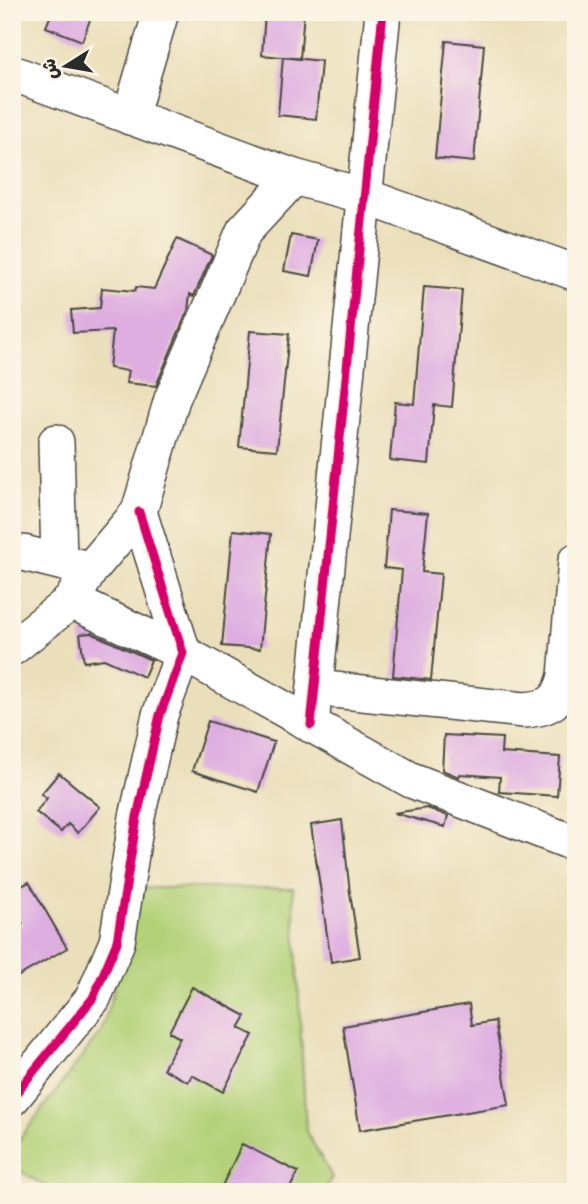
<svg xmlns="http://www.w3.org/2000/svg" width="588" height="1204" viewBox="0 0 588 1204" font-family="Delius,'Playpen Sans Arabic',sans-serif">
	<rect width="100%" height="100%" fill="#fcf5e5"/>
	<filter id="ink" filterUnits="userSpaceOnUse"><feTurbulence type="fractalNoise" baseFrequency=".0143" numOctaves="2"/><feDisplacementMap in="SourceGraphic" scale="14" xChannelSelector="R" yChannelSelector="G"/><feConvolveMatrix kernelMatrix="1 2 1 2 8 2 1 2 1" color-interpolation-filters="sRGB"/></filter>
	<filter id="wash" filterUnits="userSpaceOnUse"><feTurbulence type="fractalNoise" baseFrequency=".00686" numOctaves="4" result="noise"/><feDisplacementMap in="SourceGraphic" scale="28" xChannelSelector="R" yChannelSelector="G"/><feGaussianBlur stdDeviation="1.57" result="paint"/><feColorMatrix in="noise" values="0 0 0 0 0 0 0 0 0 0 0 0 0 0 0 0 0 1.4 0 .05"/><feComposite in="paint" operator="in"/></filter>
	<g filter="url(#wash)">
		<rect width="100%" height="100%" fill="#ebdfbb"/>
		<path fill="#b3d179" stroke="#6f7e52" stroke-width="2" d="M143 888H293L306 1131 332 1177 324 1192H55L12 1166V1149L102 1030Z"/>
		<g id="blocks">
			<g fill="#deaee1">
				<path d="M52 12H93L82 41 46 27Z"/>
				<path d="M265 12H304L300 59 262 55Z"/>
				<path d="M446 41 484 45 474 162 435 158Z"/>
				<path d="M283 57 321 61 316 119 278 115Z"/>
				<path d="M291 235 318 240 311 276 284 271Z"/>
				<path d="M177 239 212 255 194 296 190 294 188 310 156 386 126 383 128 371 109 368 113 331 73 333 71 310 100 308 102 288 135 291 136 287 154 289Z"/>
				<path d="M424 287 462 290 452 407 434 405 429 464 390 460 395 402 414 404Z"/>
				<path d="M250 331 289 334 277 450 239 447Z"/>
				<path d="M389 510 428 513 422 572 441 574 431 680 393 676 402 570 384 568Z"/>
				<path d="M233 530 271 534 260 649 222 646Z"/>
				<path d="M91 633 151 660 144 677 104 659 84 662 80 634Z"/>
				<path d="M208 721 274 742 258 792 192 771Z"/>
				<path d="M444 735 502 738 501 753 560 757 557 796 499 792 500 777 460 774 459 777 442 770Z"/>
				<path d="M59 773 100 807 78 833 68 824 61 832 36 812 47 798 41 794Z"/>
				<path d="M427 808 448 816 445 827 394 813Z"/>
				<path d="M342 820 350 893 360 957 331 962 311 825Z"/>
				<path d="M29 882 67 948 12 980V930L23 924 12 905V891Z"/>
				<path d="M192 987 246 1016 239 1028 253 1035 223 1092 192 1075 188 1082 163 1069 180 1038 169 1032Z"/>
				<path d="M469 1004 472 1025 495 1021 509 1105 360 1130 343 1026Z"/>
				<path d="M242 1144 298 1172 288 1192H219Z"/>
			</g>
		</g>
	</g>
	<g filter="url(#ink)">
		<use href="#blocks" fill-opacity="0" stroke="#484641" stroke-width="2"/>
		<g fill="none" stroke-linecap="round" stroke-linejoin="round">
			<defs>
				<g id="minor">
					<path d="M12 73 294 177 364 196 576 273"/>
					<path d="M130 117 161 12"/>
					<path d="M56 442 59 561"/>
					<path d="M23 553 80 567"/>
					<path d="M71 601 183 653 411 780 576 844"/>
					<path d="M12 648 71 601 90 570 139 512 172 399 244 231 294 177"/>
					<path d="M315 688 524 710C551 708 559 702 566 676L576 561"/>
					<path d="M311 725 383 12"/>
					<path d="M12 1098 93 998 117 942 137 817 160 715 183 653 139 512"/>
				</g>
			</defs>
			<use href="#minor" stroke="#484641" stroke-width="38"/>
			<use href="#minor" stroke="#fff" stroke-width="35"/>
			<defs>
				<g id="cycleway">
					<path d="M311 725 383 12"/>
					<path d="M12 1098 93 998 117 942 137 817 160 715 183 653 139 512"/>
				</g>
			</defs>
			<use href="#cycleway" stroke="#fcf5e5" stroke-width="13"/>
			<use href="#cycleway" stroke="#d6006c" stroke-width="9"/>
		</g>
	</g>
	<rect width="588" height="1204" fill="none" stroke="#fcf5e5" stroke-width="42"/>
	<g transform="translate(66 66) rotate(259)" stroke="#fcf5e5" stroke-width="5" paint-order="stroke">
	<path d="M0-5L12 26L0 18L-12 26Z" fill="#2b2b2b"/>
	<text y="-10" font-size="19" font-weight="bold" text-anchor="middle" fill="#2b2b2b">ش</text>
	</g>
</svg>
